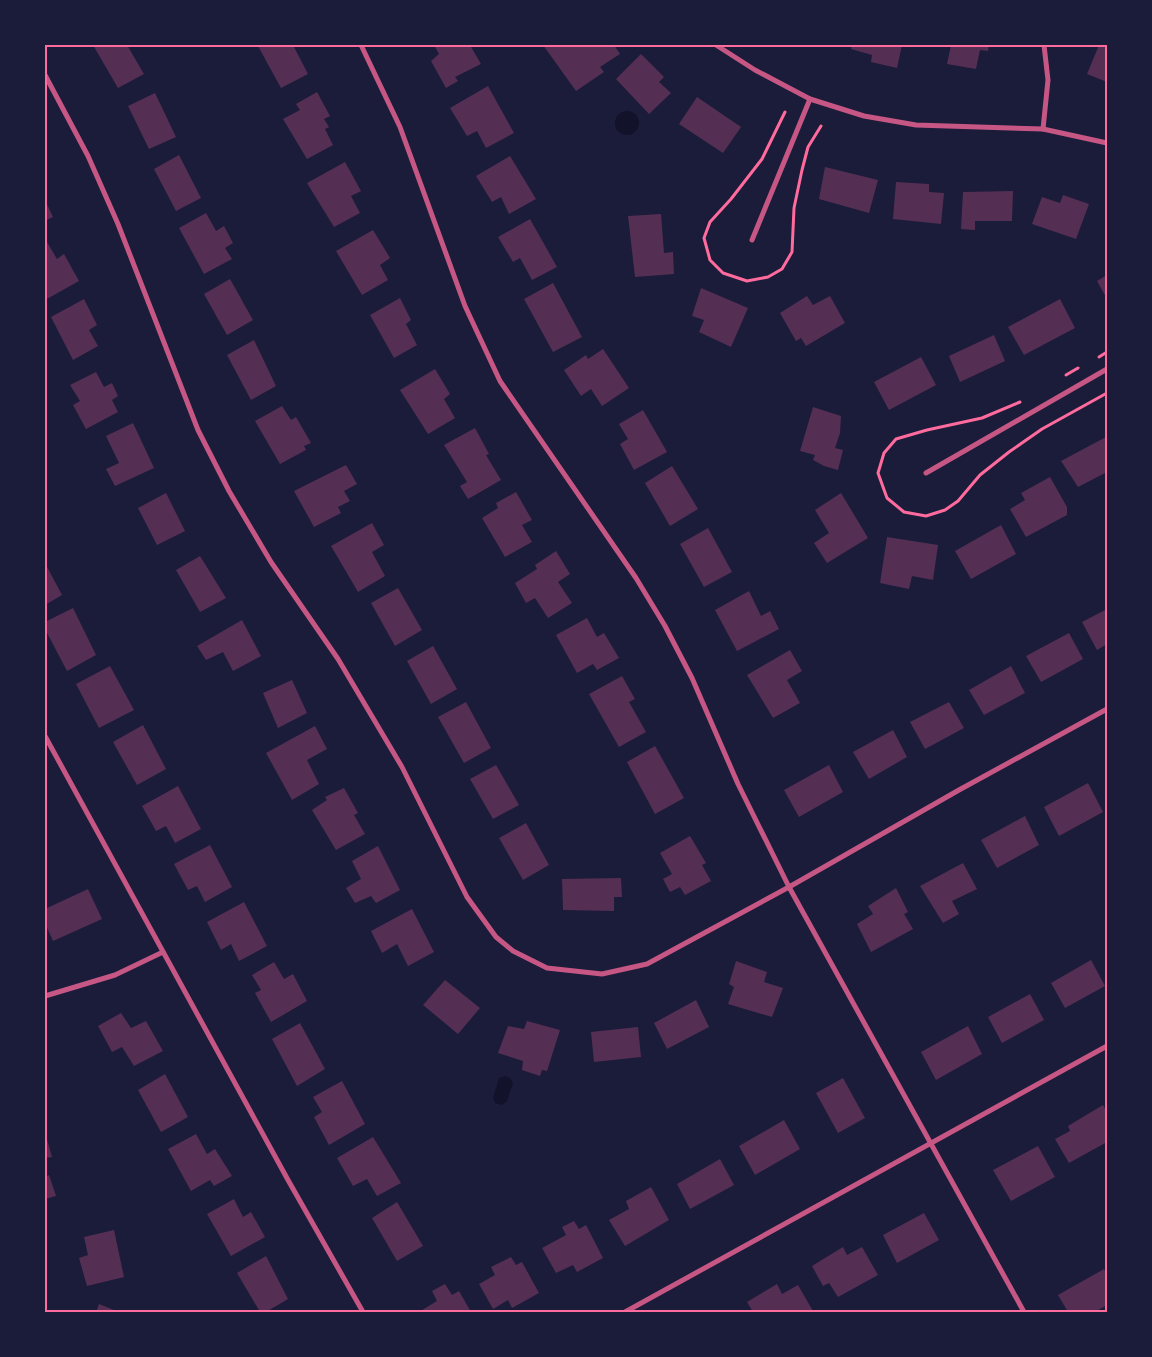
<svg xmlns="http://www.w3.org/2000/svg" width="1152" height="1357" viewBox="0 0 1152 1357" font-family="Montserrat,sans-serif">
	<rect width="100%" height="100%" fill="#1b1b3a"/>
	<g fill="#12122b">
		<circle cx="627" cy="123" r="12"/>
		<path d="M505 1076 510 1078 513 1083 507 1101 502 1105 495 1103 493 1098 499 1078Z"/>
	</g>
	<g fill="#542f53">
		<path d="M93 45H127L144 74 118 88Z"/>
		<path d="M260 45H293L308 74 281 88 258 46Z"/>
		<path d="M434 45H470L481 64 455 77 458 81 446 88 431 61 439 54Z"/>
		<path d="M543 45H614L620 54 600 67 604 72 576 91Z"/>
		<path d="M852 45H902L897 68 871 62 872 55 851 49Z"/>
		<path d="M951 45H989L988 51 980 50 976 69 947 64Z"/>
		<path d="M1099 45 1107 48V82L1087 74Z"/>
		<path d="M641 54 664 77 659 82 671 93 649 114 616 79Z"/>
		<path d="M488 86 514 133 486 148 477 131 467 136 450 108Z"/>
		<path d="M317 92 330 116 324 119 329 127 325 129 333 145 307 159 283 119 300 110 296 104Z"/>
		<path d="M155 93 176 137 149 149 128 106Z"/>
		<path d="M697 97 741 127 723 153 679 124Z"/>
		<path d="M179 155 201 198 176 211 154 169Z"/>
		<path d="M510 156 536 199 509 214 501 197 492 202 476 176Z"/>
		<path d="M345 162 361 191 351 196 360 213 334 227 307 183Z"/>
		<path d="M825 167 878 180 869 213 819 199Z"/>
		<path d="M896 182 929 184V192L944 193 941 224 893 219Z"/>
		<path d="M1013 191 1012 221H975V230L961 229 963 192Z"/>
		<path d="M1063 195 1089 204 1076 239 1032 224 1042 197 1060 203Z"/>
		<path d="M45 200 53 217 45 221Z"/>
		<path d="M206 213 216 231 224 226 233 243 225 248 232 259 204 274 179 228Z"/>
		<path d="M661 214 664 253 673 252 674 274 635 277 628 216Z"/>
		<path d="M530 219 557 267 532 280 520 258 513 262 498 237Z"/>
		<path d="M373 230 390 258 380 265 388 280 362 295 336 251Z"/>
		<path d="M47 242 57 259 64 254 79 281 45 300V243Z"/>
		<path d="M1107 275V299L1097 281Z"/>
		<path d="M230 279 253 320 227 335 204 294Z"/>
		<path d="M553 283 582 337 553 352 524 299Z"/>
		<path d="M701 288 748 308 731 347 699 332 704 320 692 316Z"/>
		<path d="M807 296 813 305 830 296 845 323 806 346 801 338 796 341 780 313Z"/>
		<path d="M400 298 411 320 406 324 417 345 394 358 370 315Z"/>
		<path d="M84 299 97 325 89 330 98 346 73 360 51 317Z"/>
		<path d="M1060 299 1075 328 1024 355 1008 327Z"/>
		<path d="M994 335 1005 361 960 382 949 356Z"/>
		<path d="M254 340 276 386 251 400 227 355Z"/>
		<path d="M603 349 629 388 602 406 591 389 581 396 564 370 586 355 588 359Z"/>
		<path d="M921 357 936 385 889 410 874 382Z"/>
		<path d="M435 369 450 394 444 399 455 418 428 434 400 390Z"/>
		<path d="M96 372 104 387 112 383 118 396 112 400 118 412 86 429 73 405 80 401 70 385Z"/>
		<path d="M282 406 291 420 296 417 311 443 304 446 306 450 280 464 255 421Z"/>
		<path d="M813 407 841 416 840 433 835 448 843 450 838 470 824 466 813 460 815 455 800 451Z"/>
		<path d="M643 410 667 452 634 470 620 444 628 439 619 424Z"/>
		<path d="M133 423 154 468 115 486 106 469 119 463 106 436Z"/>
		<path d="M475 428 489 454 486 455 501 480 468 499 460 486 467 482 444 445Z"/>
		<path d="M1106 437 1107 472 1078 487 1061 461Z"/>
		<path d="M346 465 357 484 344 491 350 501 338 507 341 513 314 527 294 491Z"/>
		<path d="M672 466 698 509 670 526 645 483Z"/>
		<path d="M1050 477 1067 507V515L1026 537 1010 509 1025 500 1021 493Z"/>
		<path d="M516 492 532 520 522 525 532 542 505 557 482 518 498 508 496 503Z"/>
		<path d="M166 493 185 531 157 545 138 508Z"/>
		<path d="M841 493 868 538 827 563 814 543 829 533 815 510Z"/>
		<path d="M372 523 384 545 372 552 385 576 358 592 331 546Z"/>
		<path d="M1001 525 1016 554 971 579 955 551Z"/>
		<path d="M708 528 732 572 704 587 680 544Z"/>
		<path d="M887 537 938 545 933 580 912 576 909 589 880 583Z"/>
		<path d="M556 551 570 574 558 582 572 603 548 618 535 598 526 603 515 583 537 569 535 565Z"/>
		<path d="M200 556 226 598 200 612 176 570Z"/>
		<path d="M45 563 62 595 45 605Z"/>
		<path d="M398 588 422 630 395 646 371 603Z"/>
		<path d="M749 591 761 616 770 611 779 629 737 651 715 610Z"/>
		<path d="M73 608 96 655 67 671 45 629V622Z"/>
		<path d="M1107 609V644L1097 650 1082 622Z"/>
		<path d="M587 618 597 637 604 633 619 658 597 670 593 664 577 673 556 635Z"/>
		<path d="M242 620 261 656 233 671 223 652 206 660 197 646Z"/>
		<path d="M1069 633 1083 659 1041 682 1026 656Z"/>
		<path d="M433 646 457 689 431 704 407 661Z"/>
		<path d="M790 650 802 671 787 680 800 703 773 718 747 675Z"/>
		<path d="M110 666 134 710 99 728 76 684Z"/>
		<path d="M1011 666 1025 693 984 715 969 690Z"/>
		<path d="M622 676 635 699 629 702 646 732 619 747 589 694Z"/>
		<path d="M292 680 307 713 278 728 263 693Z"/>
		<path d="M466 702 491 748 464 763 438 717Z"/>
		<path d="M949 702 964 728 925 749 910 722Z"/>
		<path d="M143 725 166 769 137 785 113 742Z"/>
		<path d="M315 726 327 749 307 760 319 784 292 800 266 753Z"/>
		<path d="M893 730 907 757 869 779 853 752Z"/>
		<path d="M655 746 684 798 655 814 627 762Z"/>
		<path d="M496 765 519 805 493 819 470 779Z"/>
		<path d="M829 765 843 792 799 817 784 790Z"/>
		<path d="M1088 783 1103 812 1059 836 1044 807Z"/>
		<path d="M178 786 201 829 175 843 166 826 156 831 142 806Z"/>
		<path d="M344 788 358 813 354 815 365 834 336 850 312 810 327 800 325 797Z"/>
		<path d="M1025 816 1039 845 997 868 981 840Z"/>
		<path d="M526 823 549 865 523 880 499 838Z"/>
		<path d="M690 836 706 863 702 865 711 881 685 895 680 887 670 892 663 879 672 874 660 853Z"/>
		<path d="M210 845 232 887 205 902 197 886 188 890 174 864Z"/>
		<path d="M378 846 400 890 376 903 371 896 355 903 346 888 361 879 352 861Z"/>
		<path d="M963 863 977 889 952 901 959 914 943 923 920 886Z"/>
		<path d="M621 878 622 897H614V911L563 910 562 879Z"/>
		<path d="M896 888 908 912 904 914 913 929 871 952 857 924 873 914 868 906Z"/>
		<path d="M88 889 102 919 53 941 45 923V909Z"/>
		<path d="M244 902 267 946 239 961 231 944 221 950 207 922Z"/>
		<path d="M412 909 434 952 408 966 397 944 382 953 371 931Z"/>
		<path d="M1091 960 1105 986 1065 1008 1051 983Z"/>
		<path d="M736 961 767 972 764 982 783 988 772 1017 728 1004 734 987 729 984Z"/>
		<path d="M274 962 284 979 293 974 307 1001 271 1022 255 993 261 990 252 975Z"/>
		<path d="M445 980 480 1008 458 1034 423 1005Z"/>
		<path d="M1030 994 1044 1020 1002 1043 988 1017Z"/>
		<path d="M696 1000 709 1027 667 1049 654 1023Z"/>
		<path d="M121 1013 131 1028 146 1021 163 1051 134 1066 122 1047 112 1052 98 1026Z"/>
		<path d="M527 1021 560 1030 547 1071 542 1070 540 1076 522 1070 523 1061 498 1053 508 1026 524 1029Z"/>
		<path d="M300 1023 325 1069 297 1086 272 1039Z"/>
		<path d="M968 1026 982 1054 936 1080 921 1052Z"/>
		<path d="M638 1027 641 1057 594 1062 591 1032Z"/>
		<path d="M165 1074 188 1117 161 1132 138 1090Z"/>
		<path d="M843 1078 865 1118 838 1133 816 1093Z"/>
		<path d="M342 1081 365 1124 329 1145 314 1117 322 1112 313 1097Z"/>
		<path d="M1103 1105 1107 1112V1142L1069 1163 1055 1139 1070 1131 1068 1126Z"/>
		<path d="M784 1120 800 1149 755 1175 739 1146Z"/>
		<path d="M45 1132 52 1157 45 1158Z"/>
		<path d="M196 1134 207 1154 215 1149 232 1176 214 1186 210 1180 191 1191 168 1149Z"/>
		<path d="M373 1137 401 1183 377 1196 367 1179 353 1186 337 1158Z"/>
		<path d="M1038 1146 1055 1177 1011 1201 993 1170Z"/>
		<path d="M720 1159 734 1185 690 1209 677 1184Z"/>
		<path d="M49 1175 56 1196 45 1199V1177Z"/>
		<path d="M651 1187 669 1220 625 1246 609 1220 629 1209 626 1201Z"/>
		<path d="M234 1199 243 1217 251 1212 265 1237 231 1256 207 1214Z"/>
		<path d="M397 1202 423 1246 397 1261 372 1218Z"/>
		<path d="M924 1213 939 1240 897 1263 883 1235Z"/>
		<path d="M574 1221 579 1229 586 1225 603 1258 577 1272 573 1265 556 1273 542 1248 566 1235 562 1227Z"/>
		<path d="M114 1230 124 1277 87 1286 79 1258 88 1255 84 1237Z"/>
		<path d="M843 1247 847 1255 862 1247 878 1275 838 1297 829 1283 823 1286 812 1266Z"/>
		<path d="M266 1256 288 1299 266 1312H260L237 1273Z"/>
		<path d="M511 1257 516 1265 522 1262 539 1293 512 1308 508 1300 493 1309 479 1284 495 1275 491 1267Z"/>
		<path d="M1104 1269 1107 1275V1305L1095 1312H1068L1058 1295Z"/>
		<path d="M445 1284 452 1295 459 1291 471 1312H419L437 1301 432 1291Z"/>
		<path d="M777 1284 782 1294 798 1285 813 1311 753 1312 747 1302Z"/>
		<path d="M99 1304 119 1312H96Z"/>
	</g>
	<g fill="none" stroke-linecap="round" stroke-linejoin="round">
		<g stroke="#ff6b9d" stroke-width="3">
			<path d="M785 112 762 159 731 199 710 222 704 238 710 260 723 273 747 281 768 277 782 269 792 252 794 208 802 170 808 147 821 126"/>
			<path d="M1099 357 1107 352"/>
			<path d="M1066 375 1078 368"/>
			<path d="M1020 402 982 418 927 430 896 439 884 453 878 473 887 498 904 512 926 516 945 510 958 501 980 475 1009 452 1042 429 1107 393"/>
		</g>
		<g stroke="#c65784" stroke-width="5">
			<path d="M361 45 400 127 465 306 500 381 636 578 665 626 692 678 738 784 789 887 1024 1312"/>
			<path d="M716 45 755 70 810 99 864 116 916 125 1043 129 1107 143"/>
			<path d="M45 75 88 156 118 224 198 430 229 491 271 562 338 659 402 767 467 897 496 937 513 951 547 968 602 974 647 964 789 887 959 790 1107 709"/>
			<path d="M1043 129 1048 80 1044 45"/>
			<path d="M752 240 810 99"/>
			<path d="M926 473 1107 369"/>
			<path d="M45 736 288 1180 363 1312"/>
			<path d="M45 996 115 975 163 952"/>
			<path d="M625 1312 1107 1046"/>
		</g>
	</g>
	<rect width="1152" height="1357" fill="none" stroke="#1b1b3a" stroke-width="92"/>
	<rect x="46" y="46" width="1060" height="1265" fill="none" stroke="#ff6b9d" stroke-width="2"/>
</svg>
